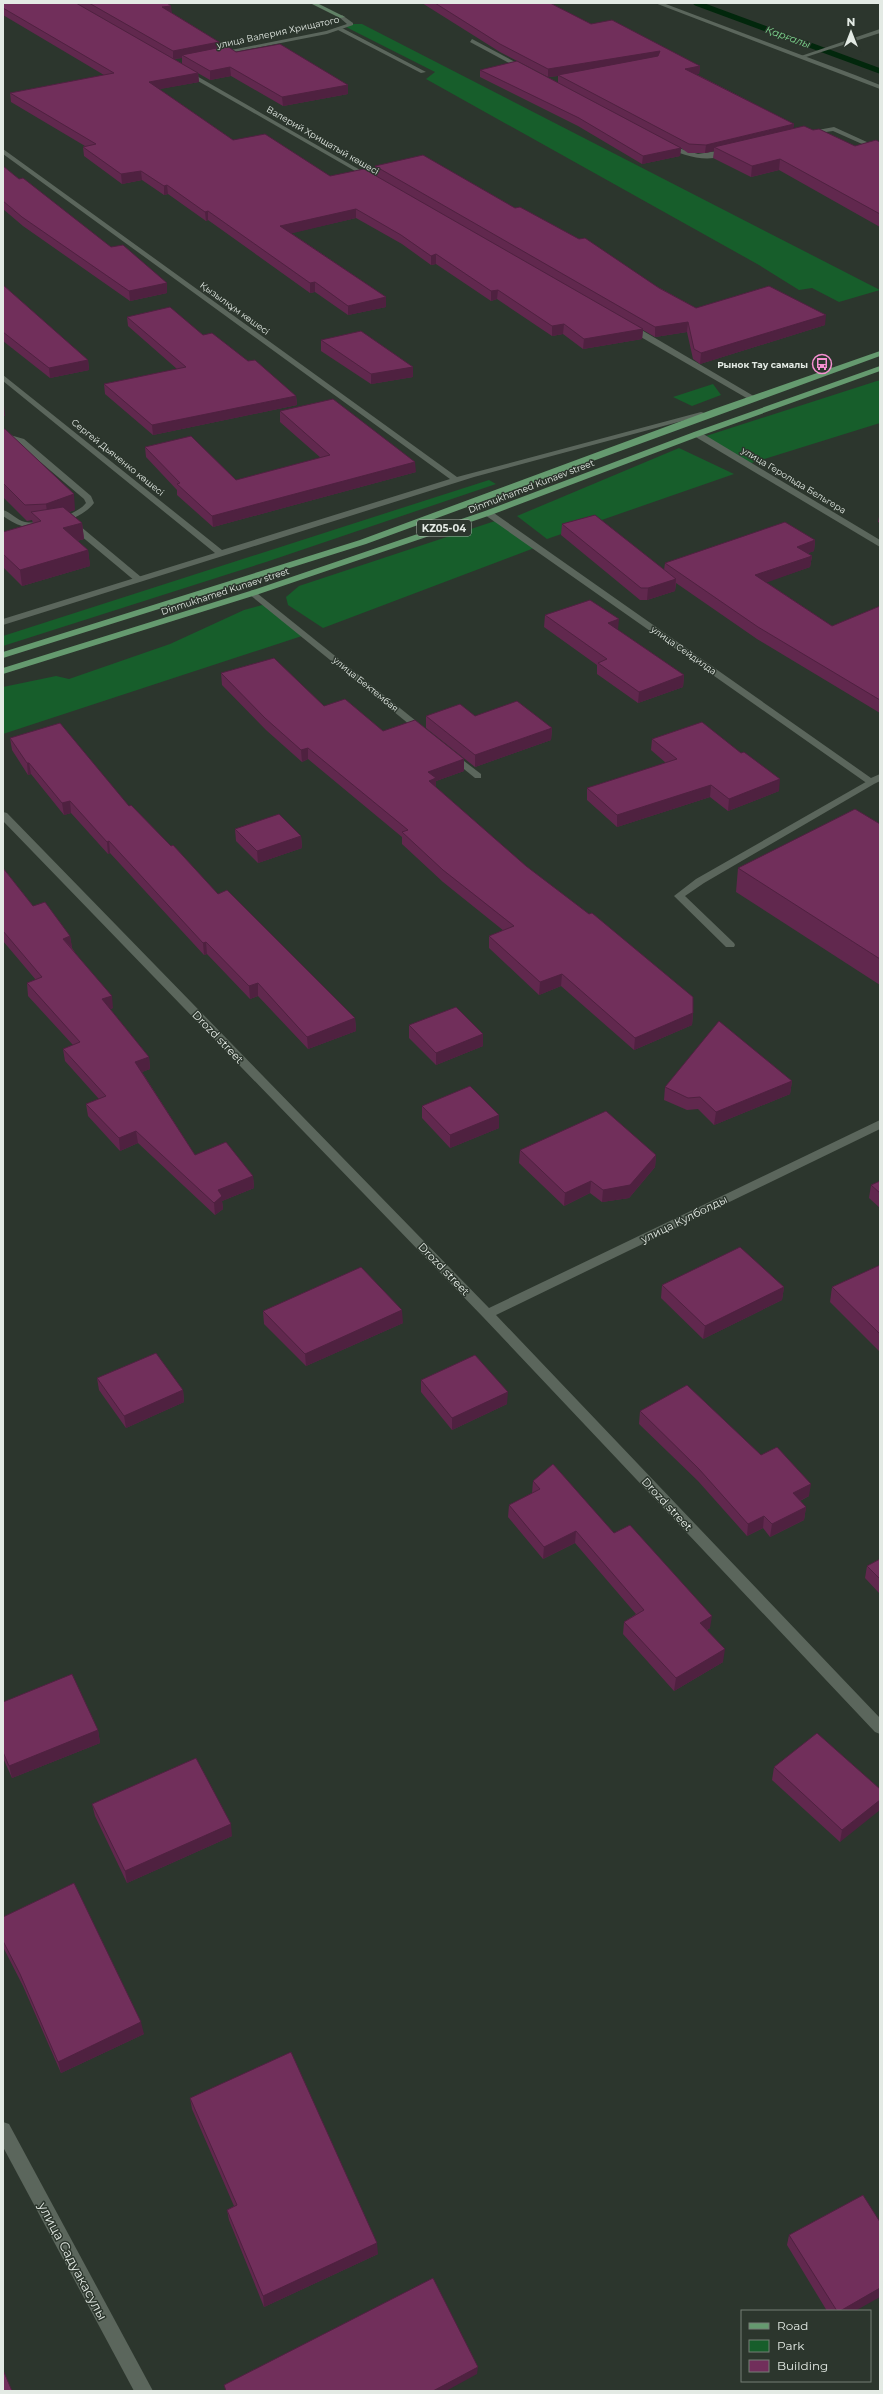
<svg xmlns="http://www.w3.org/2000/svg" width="883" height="2394" viewBox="0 0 883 2394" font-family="Montserrat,sans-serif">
	<rect width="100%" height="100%" fill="#2c362d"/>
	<g fill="#175e2b">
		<path d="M351 24H362L880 290 839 302 812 288 799 290 759 265 426 79 435 72 346 27Z"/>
		<path d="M880 380V423L748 464 703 437Z"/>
		<path d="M713 384 721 395 692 406 673 397Z"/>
		<path d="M679 448 734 474 547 539 517 516Z"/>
		<path d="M489 480 496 484 266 562 3 646V636Z"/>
		<path d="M498 520 537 547 323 628 288 605 286 597 299 586Z"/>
		<path d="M266 604 305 635 3 734V687L56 676 69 679 170 644 244 610Z"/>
	</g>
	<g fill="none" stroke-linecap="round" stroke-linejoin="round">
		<path stroke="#02270c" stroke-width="5.5" d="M696 3 880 71"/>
		<g fill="#5b665c" fill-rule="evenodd">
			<path d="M338 28H342L426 72 421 73 338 30Z"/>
			<path d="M880 29V33L806 57 801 56Z"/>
			<path d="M3 433 24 439 91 496 94 503C82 520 43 531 22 526 15 524 9 520 3 516V510C11 512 16 520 25 522 41 525 76 516 86 503L84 499 18 443 3 438Z"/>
			<path d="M68 521H74L141 577V581H135L68 525Z"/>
			<path d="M871 779 874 780V784L704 883 685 896 734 943 735 945 734 947H726L674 896 696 879Z"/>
		</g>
		<g fill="#5b665c" fill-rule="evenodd">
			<path d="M655 3H663L855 75 880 85V89Z"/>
			<path d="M342 15 353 23V25L327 34 219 55 216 53 326 31 347 24 339 17Z"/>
			<path d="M472 39 528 69 529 70 524 71 470 42Z"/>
			<path d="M184 71H188L374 178 369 179 184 73Z"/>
			<path d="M834 127 880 148V152L833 131 804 135 801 133Z"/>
			<path d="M665 144 698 154 730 149 733 151C713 165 684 157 665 146Z"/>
			<path d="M3 149 457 477 701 412 708 414 474 477 3 625V619L215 553 3 381V375L222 550 450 479 3 154Z"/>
			<path d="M627 325H633L757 398 750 400 627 329Z"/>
			<path d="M694 432H700L880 540V547L694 436Z"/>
			<path d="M485 511H491L871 778 880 774V781L874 784H868L485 515Z"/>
			<path d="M253 590 426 729V733H420L250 595V591Z"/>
			<path d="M451 751 481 774V778H475L448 756 446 754Z"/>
			<path d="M3 812 7 813 489 1308 880 1120V1129L496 1315 880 1718V1734L875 1732 483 1317 3 821Z"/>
			<path d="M3 2122 9 2124 153 2391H134L3 2147Z"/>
		</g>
		<path fill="#608065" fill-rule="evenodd" d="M310 3H317L345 17 340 18Z"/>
		<g fill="#659a6f" fill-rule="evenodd">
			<path d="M880 351V356L366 544 3 658V652L360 540 714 409Z"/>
			<path d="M880 366V371L700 436 491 515 256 595 3 674V668L250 591 485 511 694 432Z"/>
		</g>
	</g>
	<g fill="#61284e">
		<path d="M3 3H167L172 13 219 42 220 48 236 52 348 85V94L283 106 231 76 210 80 182 64V58L174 59 198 73 199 82 159 89 233 140 330 176 375 175V166L515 208 696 308 825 325 700 364 693 359 687 332 655 337 643 330 642 339 583 349 563 334 552 336 497 299 491 301 436 264 431 265 402 244 356 218 291 233 386 297V307L348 315 315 292 310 293 208 220 206 221 168 194 164 195 142 180 122 184 84 156 83 147 85 146 11 102 10 93 104 75 3 15Z"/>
		<path d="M422 3H550L591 24 700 66 699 74H696L794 124 793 128 813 130 855 146 880 142V227L779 170 751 177 713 158 714 151 705 153H688L681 148 680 156 642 164 578 126 480 77V70L558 83V76L548 77 500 52Z"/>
		<path d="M3 166 19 179 167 293 130 301 23 226 3 209Z"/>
		<path d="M3 285 88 360 89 370 50 378 3 341Z"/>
		<path d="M127 317 203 335 296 396 297 405 153 435 105 394 104 384 177 369 128 326Z"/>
		<path d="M321 340 413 377 371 384 321 351Z"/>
		<path d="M280 411 416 472 213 527 177 495V490L146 457 145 447 236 480 321 458 280 422Z"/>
		<path d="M3 429 75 510 69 512 82 523 84 539 77 541 88 550 90 566 22 586 3 567V532L33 523 32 520 27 521 3 497Z"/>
		<path d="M880 511V523L878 522Z"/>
		<path d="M562 524 664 570 665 563 815 540 814 551 808 553 812 556 810 567 766 582 832 626 880 606V713L757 639 676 583 675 591 647 600H640L561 535Z"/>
		<path d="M545 615 618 630 684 675 683 687 638 703 597 674V665L544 627Z"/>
		<path d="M221 673 324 706 383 731 464 759V771L436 781V787L693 1013 692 1025 634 1050 561 986 539 995 489 948V936L504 931 443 882 402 844V837L308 759 302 762 266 730 222 685Z"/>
		<path d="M426 716H475L552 728 551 740 475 767 426 728Z"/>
		<path d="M10 738 129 806 171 846 218 894 355 1018 356 1031 308 1049 258 996 250 999 207 954 204 955 110 853 108 854 71 813 64 815 31 774 28 775 12 750Z"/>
		<path d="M652 739 779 791 728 811 710 797 617 827 587 800V788L666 763 651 750Z"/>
		<path d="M880 824V985L736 892 738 868Z"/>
		<path d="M235 829 301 836 302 848 258 863 236 841Z"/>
		<path d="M3 868 33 906 70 936 72 948 113 1008 110 1009 149 1057 150 1069 142 1072 195 1155 253 1176 254 1188 222 1201 223 1209 215 1215 138 1143 120 1151 88 1116 86 1104 99 1099 65 1061 63 1049 73 1045 28 996 27 983 36 980 3 941Z"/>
		<path d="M409 1025 483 1046 436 1065 409 1038Z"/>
		<path d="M792 1081 790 1094 714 1125 698 1109 687 1110 664 1100 665 1087Z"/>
		<path d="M422 1106 499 1115V1128L450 1148 422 1118Z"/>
		<path d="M520 1150 656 1155 655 1167 629 1198 602 1202 590 1193 564 1206 519 1163Z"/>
		<path d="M880 1181V1208L869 1198 871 1185Z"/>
		<path d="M880 1265V1352L830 1302 832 1287Z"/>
		<path d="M662 1285 784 1287 782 1300 703 1339 661 1298Z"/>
		<path d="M263 1311 403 1323 306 1366 264 1324Z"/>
		<path d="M97 1378 183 1390 184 1402 126 1428 99 1390Z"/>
		<path d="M421 1380 507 1404 452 1430 421 1392Z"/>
		<path d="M640 1411 761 1455 809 1496 800 1501 806 1507 804 1520 770 1537 763 1528 747 1536 698 1481 639 1424Z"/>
		<path d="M533 1481 614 1533 710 1628 707 1630 723 1662 674 1691 623 1634 624 1622 636 1614 575 1543 543 1559 508 1517 509 1505 532 1493Z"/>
		<path d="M880 1559V1594L865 1578 867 1566Z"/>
		<path d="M3 1702 98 1730 100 1743 12 1778 3 1758Z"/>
		<path d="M774 1767 880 1789 840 1842 772 1780Z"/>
		<path d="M92 1804 232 1836 127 1883 95 1816Z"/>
		<path d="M3 1917 144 2034 61 2073 23 1986 3 1947Z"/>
		<path d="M190 2098 378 2254 264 2307 229 2220 227 2210 234 2206 192 2109Z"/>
		<path d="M789 2235 855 2311H827L787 2245Z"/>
	</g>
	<g fill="#4f2140">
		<path d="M171 6 172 14 162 7Z"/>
		<path d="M219 42 220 50 182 55V58L173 59V51Z"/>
		<path d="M660 51V59L558 75V76L548 77V69Z"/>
		<path d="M700 66 699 74 684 77 685 69Z"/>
		<path d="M230 67 231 76 210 80V71Z"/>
		<path d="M198 73 199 82 150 91 149 82Z"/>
		<path d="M348 85V94L283 106 282 97Z"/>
		<path d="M794 124 793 132 714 147V151L705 153 706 145Z"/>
		<path d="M681 148 680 156 642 164 643 156Z"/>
		<path d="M780 159 779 170 751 177 752 166Z"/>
		<path d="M141 171 142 180 122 184 121 174Z"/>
		<path d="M167 185 168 194 164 195V186Z"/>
		<path d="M356 209V218L281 236 280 226Z"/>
		<path d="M208 211V220L206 221 205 212Z"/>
		<path d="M436 254V264L431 265V256Z"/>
		<path d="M315 282V292L310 293V283Z"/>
		<path d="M167 283V293L130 301 129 291Z"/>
		<path d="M498 290 497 299 491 301V291Z"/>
		<path d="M386 297V307L348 315V306Z"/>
		<path d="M826 315 825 325 700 364 701 353Z"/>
		<path d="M688 322 687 332 655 337V327Z"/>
		<path d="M564 324 563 334 552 336V326Z"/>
		<path d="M643 329 642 339 583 349 584 339Z"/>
		<path d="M88 360 89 370 50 378 49 368Z"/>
		<path d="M413 367V377L371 384V374Z"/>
		<path d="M296 396 297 405 153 435 152 425Z"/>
		<path d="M3 405H4L5 416H3Z"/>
		<path d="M415 462 416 472 213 527 212 516Z"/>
		<path d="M74 494 75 510 48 519 46 504Z"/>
		<path d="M82 523 84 539 65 544 63 528Z"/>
		<path d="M815 540 814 551 796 558 797 547Z"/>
		<path d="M88 550 90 566 22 586 20 570Z"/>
		<path d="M812 556 810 567 754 587 755 575Z"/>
		<path d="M676 579 675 591 647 600 648 588Z"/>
		<path d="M619 619 618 630 608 623Z"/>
		<path d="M684 675 683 687 638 703 639 692Z"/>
		<path d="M552 728 551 740 475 767V755Z"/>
		<path d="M308 748V759L302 762 301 750Z"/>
		<path d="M464 759V771L436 781V790L429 784 428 772Z"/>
		<path d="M27 763H29L31 774 28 775Z"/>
		<path d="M780 779 779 791 728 811 729 799Z"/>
		<path d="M711 785 710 797 617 827V815Z"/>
		<path d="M70 801 71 813 64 815 62 803Z"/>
		<path d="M301 836 302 848 258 863 257 851Z"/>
		<path d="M109 841 110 853 108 854 107 842Z"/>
		<path d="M70 936 72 948 63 939Z"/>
		<path d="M206 942 207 954 204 955 203 943Z"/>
		<path d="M562 974 561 986 539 995 540 982Z"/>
		<path d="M258 983V996L250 999 249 986Z"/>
		<path d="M112 996 113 1008 104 1012 102 999Z"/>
		<path d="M693 1013 692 1025 634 1050 635 1038Z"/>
		<path d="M355 1018 356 1031 308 1049 307 1037Z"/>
		<path d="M483 1034V1046L436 1065V1053Z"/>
		<path d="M149 1057 150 1069 137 1074 135 1062Z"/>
		<path d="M792 1081 790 1094 714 1125 716 1112Z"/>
		<path d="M499 1115V1128L450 1148V1135Z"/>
		<path d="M136 1131 138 1143 120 1151 119 1138Z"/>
		<path d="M656 1155 655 1167 629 1198 602 1202 603 1190Z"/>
		<path d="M253 1176 254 1188 222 1201 223 1209 215 1215 214 1203 218 1190Z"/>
		<path d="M591 1181 590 1193 564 1206 565 1193Z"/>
		<path d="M784 1287 782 1300 703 1339 705 1326Z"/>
		<path d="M402 1310 403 1323 306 1366 305 1354Z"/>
		<path d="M183 1390 184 1402 126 1428 124 1416Z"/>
		<path d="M508 1392 507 1404 452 1430V1418Z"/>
		<path d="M811 1484 809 1496 791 1505 793 1493Z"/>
		<path d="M806 1507 804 1520 770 1537 772 1524Z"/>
		<path d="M764 1516 763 1528 747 1536 748 1524Z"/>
		<path d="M576 1531 575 1543 543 1559 544 1547Z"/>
		<path d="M712 1616 710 1628 698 1635 700 1623Z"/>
		<path d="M725 1649 723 1662 674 1691 676 1678Z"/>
		<path d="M98 1730 100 1743 12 1778 9 1766Z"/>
		<path d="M880 1800V1810L840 1842 842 1830Z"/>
		<path d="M231 1824 232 1836 127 1883 125 1871Z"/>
		<path d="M141 2022 144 2034 61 2073 58 2062Z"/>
		<path d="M377 2243 378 2254 264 2307 263 2296Z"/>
		<path d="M880 2288V2297L855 2311H840Z"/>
		<path d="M478 2367 477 2374 446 2391H433Z"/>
	</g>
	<g fill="#712f5b" stroke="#4f2140">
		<path d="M3 3H76L198 73 149 82 233 140 265 134 330 176 364 169 643 329 584 339 564 324 552 326 498 290 491 291 436 254 431 256 401 235 356 209 280 226 386 297 348 306 315 282 310 283 208 211 205 212 167 185 164 186 141 171 121 174 83 147 96 144 10 93 114 73 3 8Z"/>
		<path d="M89 3H167L171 6 162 7 219 42 173 51Z"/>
		<path d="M435 3H550L591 24 612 20 700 66 685 69 794 124 706 145 689 144 558 75 658 56 660 51 548 69 500 44Z"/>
		<path d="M280 44 348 85 282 97 230 67 210 71 182 55 227 46 236 52Z"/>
		<path d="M517 61 681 148 643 156 579 118 480 70Z"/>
		<path d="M804 126 813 130 819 129 855 146 876 140 880 142V214L780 159 752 166 714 147Z"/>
		<path d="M423 155 515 208 520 207 579 239 585 238 659 288 696 308 769 286 826 315 701 353 694 349 688 322 655 327 375 166Z"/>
		<path d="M3 166 19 179 23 178 111 247 123 245 167 283 129 291 22 217 3 201Z"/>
		<path d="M3 285 88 360 49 368 3 332Z"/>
		<path d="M170 307 203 335 212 333 248 361 255 360 296 396 152 425 104 384 186 367 127 317Z"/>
		<path d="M361 331 413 367 371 374 321 340Z"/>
		<path d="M333 399 415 462 212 516 177 484 180 483 145 447 191 436 236 480 330 455 280 411Z"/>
		<path d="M3 429H5L74 494 46 504 25 505 3 483Z"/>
		<path d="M63 507 82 523 63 528 88 550 20 570 3 554V532L41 521 31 512Z"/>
		<path d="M595 515 676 579 648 588H641L562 524Z"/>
		<path d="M785 522 815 540 797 547 812 556 755 575 832 626 880 606V700L758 627 665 563Z"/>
		<path d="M590 600 619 619 608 623 684 675 639 692 598 663 607 659 545 615Z"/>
		<path d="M274 658 324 706 345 699 383 731 415 720 464 759 428 772 436 778 429 781 526 866 589 914 592 913 693 997V1013L635 1038 562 974 540 982 489 936 514 926 443 870 402 832 408 830 308 748 301 750 265 718 221 673Z"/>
		<path d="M517 701 552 728 475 755 426 716 460 704 475 716Z"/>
		<path d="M702 722 741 753 744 752 780 779 729 799 711 785 617 815 587 788 677 759 652 739Z"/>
		<path d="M60 723 129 806 131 805 171 846 173 845 218 894 227 890 355 1018 307 1037 258 983 249 986 206 942 203 943 109 841 107 842 70 801 62 803 29 763H27L10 738Z"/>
		<path d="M855 809 880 824V959L738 868Z"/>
		<path d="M279 814 301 836 257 851 235 829Z"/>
		<path d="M3 868 33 906 45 902 70 936 63 939 112 996 102 999 149 1057 135 1062 195 1155 226 1142 253 1176 218 1190 222 1196 214 1203 136 1131 119 1138 86 1104 106 1096 63 1049 80 1042 27 983 42 977 3 931Z"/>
		<path d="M456 1007 483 1034 436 1053 409 1025Z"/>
		<path d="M719 1021 792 1081 716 1112 700 1097 688 1098 665 1087Z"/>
		<path d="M470 1086 499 1115 450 1135 422 1106Z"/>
		<path d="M606 1111 656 1155 630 1185 603 1190 591 1181 565 1193 520 1150Z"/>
		<path d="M880 1181V1193L871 1185Z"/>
		<path d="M740 1247 784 1287 705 1326 662 1285Z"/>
		<path d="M880 1265V1334L832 1287Z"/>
		<path d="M361 1267 402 1310 305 1354 263 1311Z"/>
		<path d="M156 1353 183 1390 124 1416 97 1378Z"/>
		<path d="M475 1355 508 1392 452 1418 421 1380Z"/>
		<path d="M687 1385 761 1455 777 1447 811 1484 793 1493 806 1507 772 1524 764 1516 748 1524 699 1469 640 1411Z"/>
		<path d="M553 1464 614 1533 630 1525 712 1616 700 1623 725 1649 676 1678 624 1622 644 1610 576 1531 544 1547 509 1505 540 1489 533 1481Z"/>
		<path d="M880 1559V1579L867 1566Z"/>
		<path d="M72 1674 98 1730 9 1766 3 1752V1702Z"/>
		<path d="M817 1733 880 1789V1800L842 1830 774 1767Z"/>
		<path d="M196 1758 231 1824 125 1871 92 1804Z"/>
		<path d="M74 1883 141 2022 58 2062 20 1974 3 1941V1917Z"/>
		<path d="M291 2052 377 2243 263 2296 227 2210 237 2205 190 2098Z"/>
		<path d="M863 2195 880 2222V2288L840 2311H837L789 2235Z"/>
		<path d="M433 2278 478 2367 433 2391H226L224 2385Z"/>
		<path d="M3 2370 12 2391H3Z"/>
	</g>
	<defs>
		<symbol id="bus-ring" viewBox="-11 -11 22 22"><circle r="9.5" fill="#2c362d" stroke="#f590d1" stroke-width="1.5"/><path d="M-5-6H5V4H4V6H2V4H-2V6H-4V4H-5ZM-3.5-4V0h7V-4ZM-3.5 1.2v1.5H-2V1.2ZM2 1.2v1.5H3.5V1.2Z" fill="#f590d1"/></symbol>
	</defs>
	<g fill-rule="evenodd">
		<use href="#bus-ring" x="811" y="353" width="22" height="22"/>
	</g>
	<g text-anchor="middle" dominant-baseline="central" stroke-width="3" stroke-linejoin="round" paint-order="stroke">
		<g font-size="9" fill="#e3eae4" stroke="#2c362d">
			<text transform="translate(278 32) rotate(-12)">улица Валерия Хрищатого</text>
			<text transform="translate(323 140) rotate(30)">Валерий Хрищатый көшесі</text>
			<text transform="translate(235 308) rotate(36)">Қызылқұм көшесі</text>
			<text transform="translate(118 457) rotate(39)">Сергей Дьяченко көшесі</text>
			<text transform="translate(794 480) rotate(31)">улица Герольда Бельгера</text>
			<text transform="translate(531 486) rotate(-21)">Dinmukhamed Kunaev street</text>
			<text transform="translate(225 591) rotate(-18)">Dinmukhamed Kunaev street</text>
			<text transform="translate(684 650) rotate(35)">улица Сейдилда</text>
			<text transform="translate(366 684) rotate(39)">улица Бектембая</text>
		</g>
		<g font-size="9" font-weight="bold" fill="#e3eae4" stroke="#2c362d" text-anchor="end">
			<text x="808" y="364">Рынок Тау самалы</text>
		</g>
		<g font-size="10" font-style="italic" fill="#7fdb90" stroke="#2c362d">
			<text transform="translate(788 37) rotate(20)">Қарғалы</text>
		</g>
		<rect fill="#2c362d" stroke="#acb4ad" stroke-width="1" x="417" y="520" width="54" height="16" rx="3"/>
		<g font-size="10" font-weight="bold" fill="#e3eae4">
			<text x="444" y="528">KZ05-04</text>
		</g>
		<g font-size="11" fill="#e3eae4" stroke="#2c362d">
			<text transform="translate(218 1037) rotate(46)">Drozd street</text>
			<text transform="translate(684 1219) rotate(-26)">улица Кулболды</text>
			<text transform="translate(444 1269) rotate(46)">Drozd street</text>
			<text transform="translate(667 1504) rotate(47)">Drozd street</text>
		</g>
		<g font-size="13" fill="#e3eae4" stroke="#2c362d">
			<text transform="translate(73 2261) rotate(62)">улица Садуакасулы</text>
		</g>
	</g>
	<rect width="883" height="2394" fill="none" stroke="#e3eae4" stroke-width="8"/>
	<rect x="741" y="2310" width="130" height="72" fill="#2c362d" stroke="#757e76"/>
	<rect x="749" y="2323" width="20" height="6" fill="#659a6f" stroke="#757e76"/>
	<text x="777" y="2330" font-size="12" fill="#e3eae4">Road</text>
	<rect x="749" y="2340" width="20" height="12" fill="#175e2b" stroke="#757e76"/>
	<text x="777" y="2350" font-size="12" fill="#e3eae4">Park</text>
	<rect x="749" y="2360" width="20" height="12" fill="#712f5b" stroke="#757e76"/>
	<text x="777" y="2370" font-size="12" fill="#e3eae4">Building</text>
	<g transform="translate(851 32)" stroke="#2c362d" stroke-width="3" paint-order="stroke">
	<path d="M0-3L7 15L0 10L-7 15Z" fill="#e3eae4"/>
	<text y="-6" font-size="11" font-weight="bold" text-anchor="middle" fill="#e3eae4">N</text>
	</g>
</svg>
